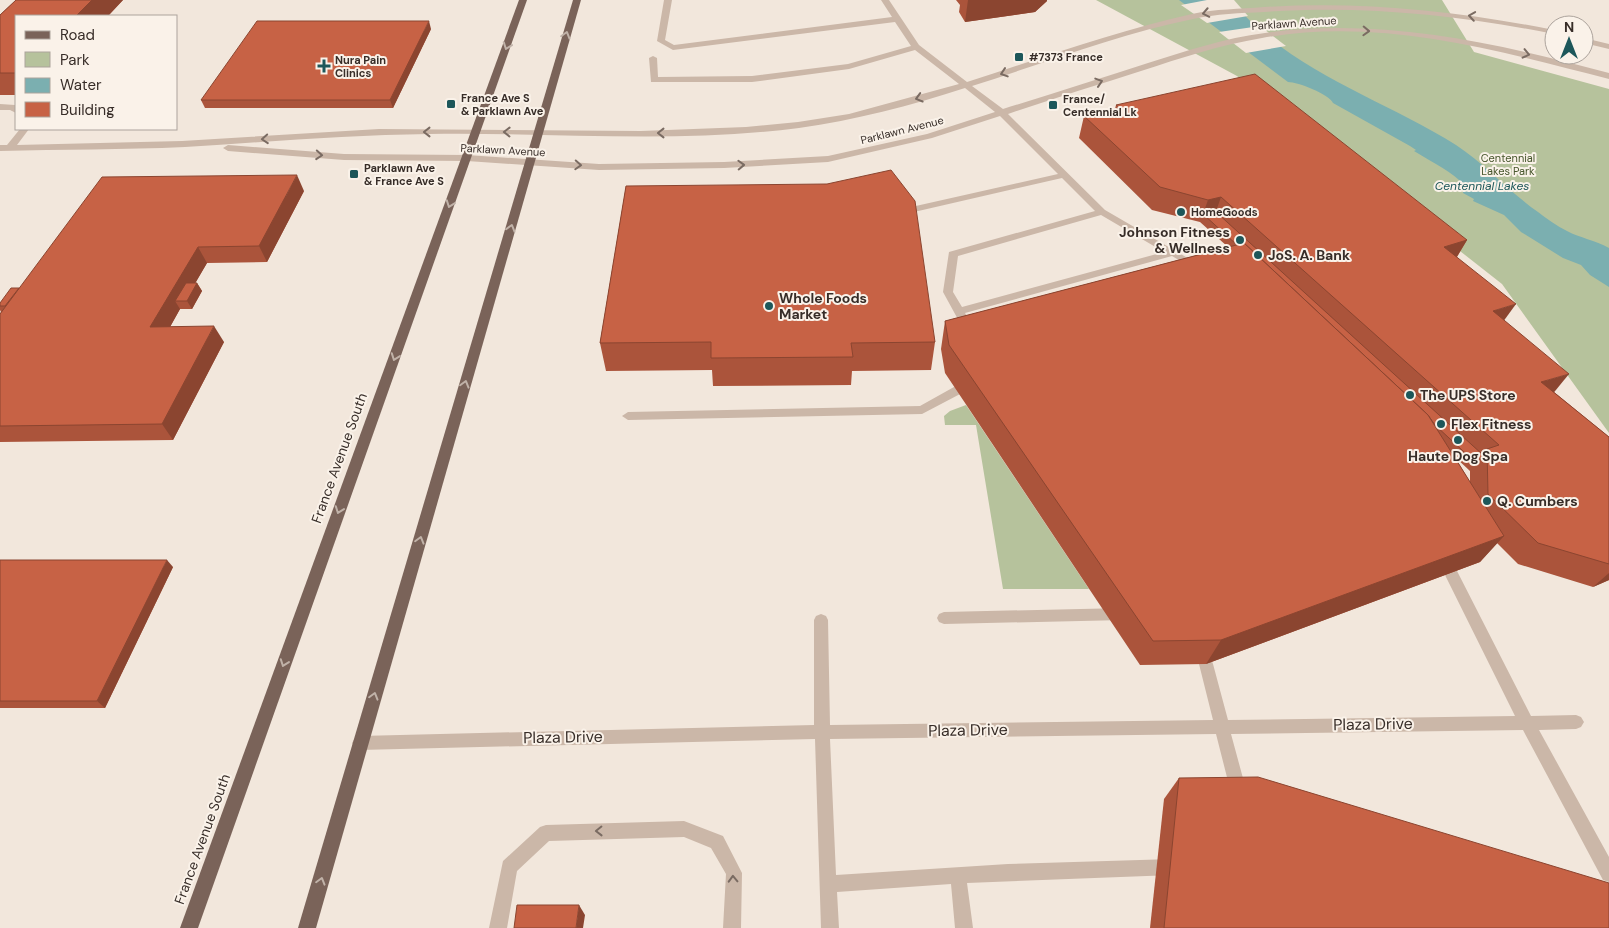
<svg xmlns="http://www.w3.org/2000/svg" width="1609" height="928" viewBox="0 0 1609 928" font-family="'DM Sans',sans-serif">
	<rect width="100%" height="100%" fill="#f2e7dc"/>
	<g fill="#b6c29c">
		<path d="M1096 0H1442L1474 52 1609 89V433L1502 284 1237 76Z"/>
		<path d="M966 405 1089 589H1003L976 425H945L944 416 950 411Z"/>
	</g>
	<path fill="#7bafb0" d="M1179 0H1231C1288 71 1381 98 1456 145 1485 164 1509 192 1538 212 1547 219 1557 226 1567 231 1580 238 1595 240 1609 248V287L1590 275 1581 265 1563 258 1521 232 1504 215 1473 201 1474 199 1463 193V188L1466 187C1452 171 1433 163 1414 151L1416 150 1410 146 1333 103C1329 94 1298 82 1288 82Z"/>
	<g fill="#f2e7dc">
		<path d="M1207 0H1234L1248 16 1207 23 1181 5Z"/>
		<path d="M1260 26 1286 46 1246 53 1219 32Z"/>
	</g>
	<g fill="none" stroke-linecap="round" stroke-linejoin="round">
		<g fill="#cbb7a8" fill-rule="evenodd">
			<path d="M664 0H672L665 40 674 45 892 17 881 0H889L919 45 967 82C1042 58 1116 31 1192 14 1215 9 1240 9 1264 7 1362 1 1458 11 1554 30V34C1458 15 1362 5 1264 12 1241 13 1216 14 1193 19 1118 34 1045 63 972 86L1003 109C1051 94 1099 79 1148 63 1186 51 1225 38 1265 33 1382 17 1497 43 1609 73V79C1497 50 1379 17 1262 38 1220 45 1181 58 1141 71 1097 85 1052 99 1008 114L1105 210 1203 267 1202 269H1194L1172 256 965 313 976 331 970 335 966 334 943 292 949 252 1095 211 1062 178 901 215 898 214V210L1058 174 1000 116 932 138 828 162 724 168 599 170 467 161 344 160 228 151 223 148 228 145 344 154 467 155 599 164 724 162 828 156 927 134 995 112 965 88C910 106 855 120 799 128 676 144 552 132 429 134 347 135 266 142 185 147 123 150 62 149 0 151V145H7L20 129H29L17 145 182 141 379 129 641 131 746 127 798 122 849 114 959 84 915 50 849 69 752 82H651L649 58 653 56 657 58 658 77 752 76 848 64 911 46 895 22 673 50 657 41ZM1101 215 1164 252 962 307 953 292 958 256Z"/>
			<path d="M1584 38 1609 44V49L1584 43Z"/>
			<path d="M0 104 15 105 16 113 10 110H0Z"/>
			<path d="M972 382 976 383 978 386 976 389 962 393 922 414 628 420 622 416 628 412 920 406 954 387Z"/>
			<path d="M1452 569 1457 571 1531 716 1576 715 1581 717 1584 722 1581 727 1576 729 1539 730 1609 857V882L1603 880 1523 730 1231 734 1247 793 1245 798 1239 801 1233 798 1231 793 1216 734 830 739 836 875 1008 864 1173 859 1179 861 1181 867 1179 873 1173 875 967 883 973 928H955L951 884 837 892 839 928H821L815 739 360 750 355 748 352 743 355 738 360 736 814 725V620L816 616 821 614 826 616 828 620 830 725 1213 720 1199 664 1201 659 1206 657 1211 659 1213 664 1228 720 1515 716 1445 575 1447 571Z"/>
			<path d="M1124 608 1129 610 1131 614 1129 618 1124 620 944 624 939 622 937 618 939 614 944 612Z"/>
			<path d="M684 821 723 836 742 873 741 928H723L726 874 711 848 684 837 549 841 517 871 507 928H489L503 861 540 827 546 825Z"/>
		</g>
		<g fill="#7a6359" fill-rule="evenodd">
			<path d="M519 0H527L198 928H180Z"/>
			<path d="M573 0H581L316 928H298Z"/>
		</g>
	</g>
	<g fill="#ab543b" fill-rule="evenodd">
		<path d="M16 0H123L108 16H16V95H0V15Z"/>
		<path d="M956 0H1047V1L1035 12 965 22 959 12 960 5Z"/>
		<path d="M431 29 393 108H205L201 100Z"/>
		<path d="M1116 105 1467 240 1457 257 1504 320 1554 392 1609 437V580L1593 587 1518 564 1497 543 1480 562 1206 664 1140 665 945 373 941 349 945 321 1228 247 1200 222 1152 210 1079 138 1084 116 1115 109ZM1455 457 1470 471V482Z"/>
		<path d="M626 186 935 342 931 370 852 371 851 385 713 386 712 370 606 371 600 343Z"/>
		<path d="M304 191 267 262 207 263 195 283H197L202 291 192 309H180L170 327 224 342 173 440 0 442V314L1 312 0 310V303L19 288Z"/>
		<path d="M0 560 173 567 105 708H0Z"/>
		<path d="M1179 778 1609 928H1150L1164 799Z"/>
	</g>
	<g fill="#8b4530">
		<path d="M92 0H123L108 16H76Z"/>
		<path d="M968 0H1047V1L1035 12 965 22Z"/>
		<path d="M429 21 431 29 393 108 390 100Z"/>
		<path d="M297 175 304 191 267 262 259 246Z"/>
		<path d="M1221 197 1213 220 1203 214 1208 200Z"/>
		<path d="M1467 240 1453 263 1444 247Z"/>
		<path d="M198 247 207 263 185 301H175L180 309 161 343 150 327Z"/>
		<path d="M197 283 202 291 192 309 187 301Z"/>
		<path d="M1516 304 1500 326 1493 311Z"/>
		<path d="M214 326 224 342 173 440 162 424Z"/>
		<path d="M1569 374 1551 396 1541 382Z"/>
		<path d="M1504 536 1480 562 1206 664 1221 640Z"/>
		<path d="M167 560 173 567 105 708 97 701Z"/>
		<path d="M1609 573V580L1593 587Z"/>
		<path d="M579 905 585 915 583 928H576Z"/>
	</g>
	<g fill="#c76245" stroke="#8b4530">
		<path d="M16 0H92L76 16H16V73H0V15Z"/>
		<path d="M257 21H429L390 100H201Z"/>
		<path d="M1255 74 1467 240 1444 247 1516 304 1493 311 1569 374 1541 382 1609 437V564L1538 543 1488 494 1487 449 1499 445 1221 197 1208 200 1160 187 1084 116 1120 108 1116 105Z"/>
		<path d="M891 170 915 201 935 342 851 343 853 357 711 358V342L600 343 626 186 827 184Z"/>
		<path d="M297 175 259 246 198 247 150 327 214 326 162 424 0 426V314L102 177Z"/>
		<path d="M1216 212 1483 455 1476 463 1435 425 1428 415 1244 243 1237 245 1203 214Z"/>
		<path d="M1244 243 1428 415 1504 536 1221 640 1153 641 949 345 945 321Z"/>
		<path d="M186 283H197L187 301H175Z"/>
		<path d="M11 288H19L5 306H0V303Z"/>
		<path d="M0 560H167L97 701H0Z"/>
		<path d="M1258 777 1609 883V928H1164L1179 778Z"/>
		<path d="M517 905H579L576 928H514Z"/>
	</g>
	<defs><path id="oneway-chevron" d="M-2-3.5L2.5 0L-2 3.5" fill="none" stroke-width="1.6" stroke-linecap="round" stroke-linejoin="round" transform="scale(1.25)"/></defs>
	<g stroke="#7a6b62">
		<use href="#oneway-chevron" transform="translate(1206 13) rotate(169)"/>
		<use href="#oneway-chevron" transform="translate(1472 16) rotate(-171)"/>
		<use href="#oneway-chevron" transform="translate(1366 31) rotate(2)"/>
		<use href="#oneway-chevron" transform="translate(1526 54) rotate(13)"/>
		<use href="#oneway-chevron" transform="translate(1004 73) rotate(162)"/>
		<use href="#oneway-chevron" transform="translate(1099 82) rotate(-18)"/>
		<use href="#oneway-chevron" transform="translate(919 98) rotate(164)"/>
		<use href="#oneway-chevron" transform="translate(427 132) rotate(180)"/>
		<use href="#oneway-chevron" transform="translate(507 132) rotate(-179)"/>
		<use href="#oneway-chevron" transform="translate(661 133) rotate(180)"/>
		<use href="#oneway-chevron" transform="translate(265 139) rotate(176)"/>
		<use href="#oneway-chevron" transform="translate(319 155) rotate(4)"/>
		<use href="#oneway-chevron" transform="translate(578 165) rotate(3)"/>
		<use href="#oneway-chevron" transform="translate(741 165) rotate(-2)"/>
		<use href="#oneway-chevron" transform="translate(599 831) rotate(179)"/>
		<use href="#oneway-chevron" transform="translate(733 879) rotate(-92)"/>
	</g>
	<g stroke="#c0b2a8">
		<use href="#oneway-chevron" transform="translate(566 35) rotate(-74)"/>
		<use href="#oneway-chevron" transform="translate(507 46) rotate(110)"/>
		<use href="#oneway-chevron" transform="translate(450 204) rotate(110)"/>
		<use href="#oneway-chevron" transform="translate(511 228) rotate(-74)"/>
		<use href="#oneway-chevron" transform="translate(395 357) rotate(110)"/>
		<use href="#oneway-chevron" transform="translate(465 384) rotate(-74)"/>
		<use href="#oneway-chevron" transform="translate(339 510) rotate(110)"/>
		<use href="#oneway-chevron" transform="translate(420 540) rotate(-74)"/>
		<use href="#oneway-chevron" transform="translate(284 663) rotate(110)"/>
		<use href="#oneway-chevron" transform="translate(374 696) rotate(-74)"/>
		<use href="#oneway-chevron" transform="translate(321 881) rotate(-74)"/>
	</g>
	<g fill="#1d575a" stroke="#faf2e9" stroke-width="2">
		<rect x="1014" y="52" width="10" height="10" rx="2.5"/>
		<path d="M321.5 58.5h5v5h5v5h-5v5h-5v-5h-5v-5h5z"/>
		<rect x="446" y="99" width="10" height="10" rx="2.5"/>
		<rect x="1048" y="100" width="10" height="10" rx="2.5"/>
		<rect x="349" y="169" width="10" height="10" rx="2.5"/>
		<circle cx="1181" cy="212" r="5"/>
		<circle cx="1240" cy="240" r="5"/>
		<circle cx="1258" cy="255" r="5"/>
		<circle cx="769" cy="306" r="5"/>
		<circle cx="1410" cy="395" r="5"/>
		<circle cx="1441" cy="424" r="5"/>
		<circle cx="1458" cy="440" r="5"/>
		<circle cx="1487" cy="501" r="5"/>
	</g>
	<g text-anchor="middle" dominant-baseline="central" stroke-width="4" stroke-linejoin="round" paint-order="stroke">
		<g font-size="11" fill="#372d28" stroke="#faf2e9">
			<text transform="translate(1294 23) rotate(-4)">Parklawn Avenue</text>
			<text transform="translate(902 130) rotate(-14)">Parklawn Avenue</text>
			<text transform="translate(503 150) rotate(3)">Parklawn Avenue</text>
		</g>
		<g font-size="11" font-weight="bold" fill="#372d28" stroke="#faf2e9" text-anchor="start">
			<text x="1029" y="57">#7373 France</text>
			<text x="335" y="60">Nura Pain<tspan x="335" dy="13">Clinics</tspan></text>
			<text x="461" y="98">France Ave S<tspan x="461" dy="13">&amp; Parklawn Ave</tspan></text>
			<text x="1063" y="99">France/<tspan x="1063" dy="13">Centennial Lk</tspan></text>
			<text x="364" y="168">Parklawn Ave<tspan x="364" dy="13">&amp; France Ave S</tspan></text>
			<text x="1191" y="212">HomeGoods</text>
		</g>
		<g font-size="11" fill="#47562c" stroke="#faf2e9">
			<text x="1508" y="158">Centennial<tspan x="1508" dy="13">Lakes Park</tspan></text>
		</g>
		<g font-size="12" font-style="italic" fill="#1d575a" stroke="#faf2e9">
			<text x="1482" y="186">Centennial Lakes</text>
		</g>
		<g font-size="14" font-weight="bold" fill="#372d28" stroke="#faf2e9" text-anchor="start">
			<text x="1230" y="232" text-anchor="end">Johnson Fitness<tspan x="1230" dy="16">&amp; Wellness</tspan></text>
			<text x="1268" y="255">JoS. A. Bank</text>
			<text x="779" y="298">Whole Foods<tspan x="779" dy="16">Market</tspan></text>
			<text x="1420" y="395">The UPS Store</text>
			<text x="1451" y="424">Flex Fitness</text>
			<text x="1458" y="456" text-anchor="middle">Haute Dog Spa</text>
			<text x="1497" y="501">Q. Cumbers</text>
		</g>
		<g font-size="14" fill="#372d28" stroke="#faf2e9">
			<text transform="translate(339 458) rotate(-70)">France Avenue South</text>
			<text transform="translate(202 839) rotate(-70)">France Avenue South</text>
		</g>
		<g font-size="16" fill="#372d28" stroke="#faf2e9">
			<text transform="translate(1373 724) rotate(-1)">Plaza Drive</text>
			<text transform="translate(968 730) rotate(-1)">Plaza Drive</text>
			<text transform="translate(563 737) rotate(-1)">Plaza Drive</text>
		</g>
	</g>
	<rect x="15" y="15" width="162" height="115" fill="#faf2e9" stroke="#aca39c"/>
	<rect x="25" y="31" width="25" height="8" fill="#7a6359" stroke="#aca39c"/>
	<text x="60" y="40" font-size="15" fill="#372d28">Road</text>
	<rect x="25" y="52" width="25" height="15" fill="#b6c29c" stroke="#aca39c"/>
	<text x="60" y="65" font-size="15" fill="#372d28">Park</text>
	<rect x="25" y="78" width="25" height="15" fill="#7bafb0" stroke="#aca39c"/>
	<text x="60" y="90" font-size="15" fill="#372d28">Water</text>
	<rect x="25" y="102" width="25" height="15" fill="#c76245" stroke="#aca39c"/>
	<text x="60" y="115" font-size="15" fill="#372d28">Building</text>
	<g transform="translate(1569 40)"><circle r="24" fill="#faf2e9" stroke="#aca39c"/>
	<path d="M0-4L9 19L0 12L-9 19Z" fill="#1d575a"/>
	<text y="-8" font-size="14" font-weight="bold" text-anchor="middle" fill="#372d28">N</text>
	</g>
</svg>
